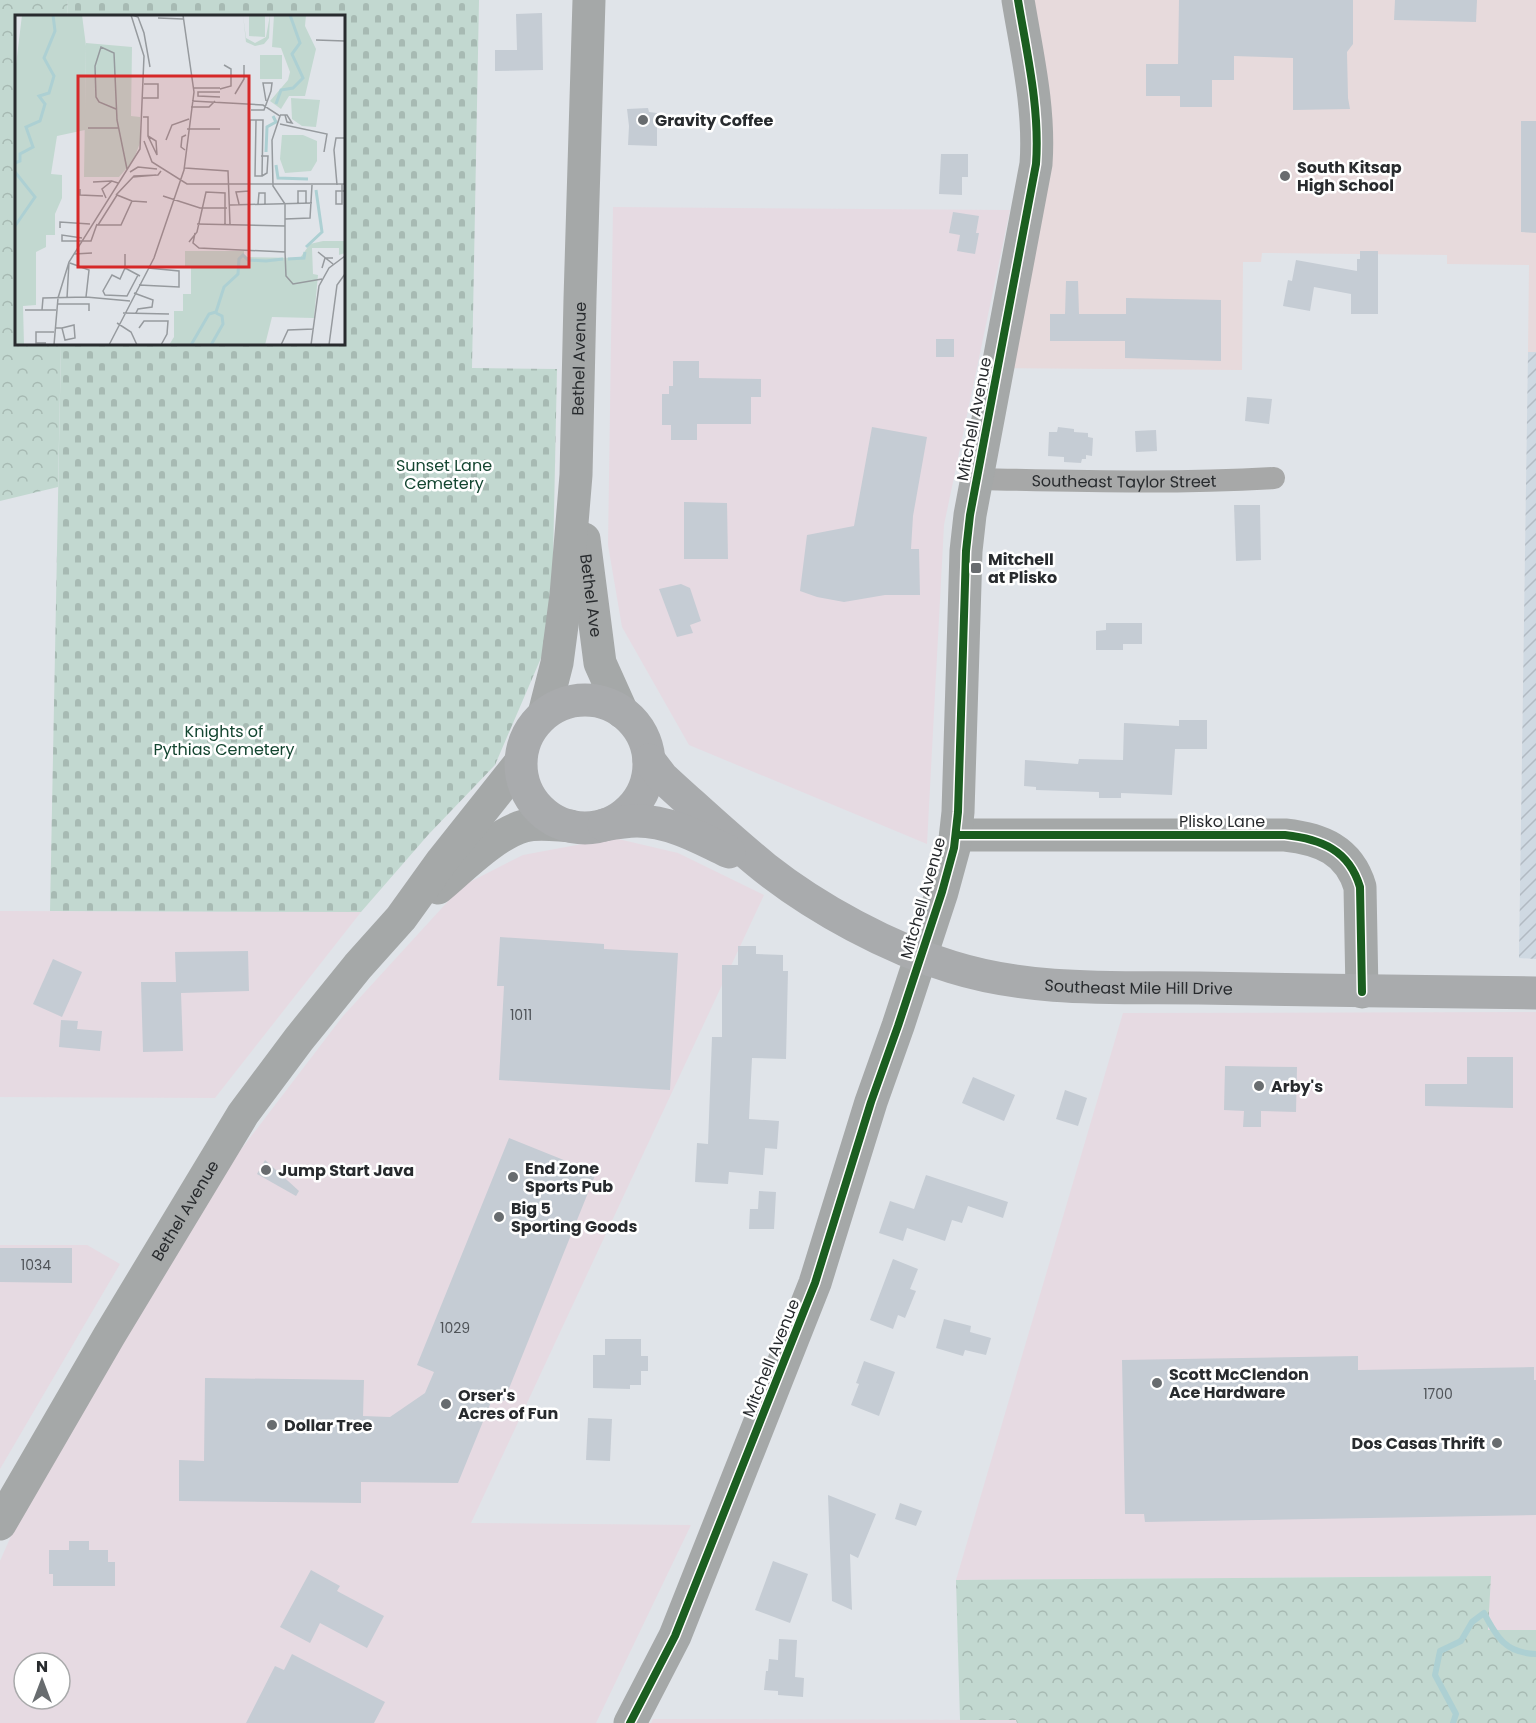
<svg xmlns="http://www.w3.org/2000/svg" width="1536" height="1723" viewBox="0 0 1536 1723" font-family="Poppins,sans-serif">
	<defs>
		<pattern id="industrial-furrows" width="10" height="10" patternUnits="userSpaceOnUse" patternTransform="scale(1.5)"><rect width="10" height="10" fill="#cfd9e2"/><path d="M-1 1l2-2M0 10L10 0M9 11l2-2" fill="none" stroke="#b2bac2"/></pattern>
		<pattern id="forest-crowns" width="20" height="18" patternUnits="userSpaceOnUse" patternTransform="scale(1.5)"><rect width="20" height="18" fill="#c2d8d0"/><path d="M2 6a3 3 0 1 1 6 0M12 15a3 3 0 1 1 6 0" fill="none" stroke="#a7bab3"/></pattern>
		<pattern id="cemetery-stones" width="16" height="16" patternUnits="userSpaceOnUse" patternTransform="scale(1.5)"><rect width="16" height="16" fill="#c2d8d0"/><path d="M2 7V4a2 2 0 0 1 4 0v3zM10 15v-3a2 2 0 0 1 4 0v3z" fill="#a7bab3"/></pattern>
	</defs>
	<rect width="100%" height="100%" fill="#e0e4e9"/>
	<g fill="#e6dae2" fill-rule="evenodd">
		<path d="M613 207 1010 210 944 525 927 844 689 745 622 627 608 545Z"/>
		<path d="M614 838 678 853 764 895 471 1523 691 1525 596 1723H0V1561L15 1527 223 1173 343 1016 462 886 523 855ZM24 1663H60V1699H24Z"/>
		<path d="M0 911 361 912 215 1098 0 1097Z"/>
		<path d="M1536 1012V1630H1487L1490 1576 956 1580 1123 1013Z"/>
		<path d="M0 1245H87L120 1264 0 1469Z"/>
		<path d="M653 1719 1017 1720V1723H651Z"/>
	</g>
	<path fill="url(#industrial-furrows)" d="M1528 352H1536V959L1519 958Z"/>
	<path fill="#e7dadc" d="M1018 0H1536V352H1528L1529 265 1447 264V255L1262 253 1261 262H1243L1242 370 997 368 1032 187Z"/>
	<g fill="url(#forest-crowns)">
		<path d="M0 0H68L67 16H16V344H61L58 487 0 501Z"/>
		<path d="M1491 1576 1488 1630H1536V1723H1017L1016 1720H960L956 1580Z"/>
	</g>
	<path fill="url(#cemetery-stones)" d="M68 0H479L472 368 557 369 552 609 544 651 495 765 428 835 361 912 50 911 61 344H344V16H67Z"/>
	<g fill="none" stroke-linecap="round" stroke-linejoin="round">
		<path stroke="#add0d3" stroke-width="6" d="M1453 1723 1456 1714 1435 1675 1440 1651 1461 1641 1472 1622 1484 1613C1497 1638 1506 1653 1536 1654"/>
	</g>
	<g fill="#c5ccd4">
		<path d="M1179 0H1353V44L1347 52 1348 98 1350 109 1293 110V58L1234 56V80H1212V107H1180V96H1146V64H1178Z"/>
		<path d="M1395 0H1477L1476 22 1394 20Z"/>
		<path d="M542 13 543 70 495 71V50H517L516 14Z"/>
		<path d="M648 108 649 112 657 113V146L628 145 629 126 627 109Z"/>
		<path d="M1521 121H1536V233L1521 232Z"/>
		<path d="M941 154H968V177H962V195L939 194Z"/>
		<path d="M953 212 979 216 976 233H979L975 254 957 251 960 235 949 233Z"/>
		<path d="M1360 251H1378V314H1351V294L1314 287 1310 311 1283 306 1288 280 1292 281 1296 260 1357 271V259H1360Z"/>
		<path d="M1066 281H1078L1079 314H1126V298L1221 300V361L1125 358V341H1050V314H1065Z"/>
		<rect x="936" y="339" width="18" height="18"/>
		<path d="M673 361H699V378L761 379V397H751V424H697V440H671V425H662V394H669V386H673Z"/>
		<path d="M1247 397 1272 399 1269 424 1245 421Z"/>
		<path d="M872 427 927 437 913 516 911 549H919L920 595H885L844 602 817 597 800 591 807 535 854 526Z"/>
		<path d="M1058 427 1074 429V432L1088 433V437L1093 438 1092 456 1086 455V459H1082L1081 463 1064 462V457L1048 456 1049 432H1057Z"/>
		<path d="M1156 430 1157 451 1136 452 1135 431Z"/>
		<path d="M684 502 727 503 728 559H684Z"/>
		<path d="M1234 505H1260L1261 560 1236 561Z"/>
		<path d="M681 584 690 588 701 621 690 625 693 633 677 637 659 589Z"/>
		<path d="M1106 623H1142V644H1123V650H1096V631L1106 630Z"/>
		<path d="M1179 720H1207V749H1175L1172 795 1121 793V798H1099V792L1036 790V787L1024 786 1025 760 1078 764 1079 759 1123 760 1124 723 1179 726Z"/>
		<path d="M500 937 604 944V949L678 953 670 1090 499 1080 504 986H497Z"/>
		<path d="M738 946H756V954L783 955V971H788L786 1059 752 1058 749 1119 779 1121 777 1149 765 1148 763 1175 729 1172 728 1184 695 1182 697 1143 708 1144 712 1037H722V965H738Z"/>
		<path d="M248 951 249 991 181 993 183 1051 143 1052 141 982H176L175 952Z"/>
		<path d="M53 959 82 972 62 1017 33 1004Z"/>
		<path d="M61 1020 78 1021 77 1029 102 1031 100 1051 59 1047Z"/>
		<path d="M1467 1057H1513V1108L1425 1106V1084H1467Z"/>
		<path d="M1225 1066 1297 1067 1296 1112 1261 1111V1127H1243L1244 1111 1224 1110Z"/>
		<path d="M973 1077 1015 1095 1004 1121 962 1103Z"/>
		<path d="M1065 1090 1087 1098 1078 1126 1056 1119Z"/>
		<path d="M509 1138 596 1173 504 1401 493 1397 458 1483 361 1482V1503L179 1501V1460L204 1461 205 1378 364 1380 363 1416 390 1417 425 1393 434 1372 417 1365Z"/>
		<path d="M265 1160 299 1191 296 1196 257 1174Z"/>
		<path d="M926 1175 1008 1202 1003 1218 968 1206 962 1223 952 1220 945 1241 907 1228 903 1241 879 1233 890 1201 914 1209Z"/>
		<path d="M759 1191 776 1192 774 1229H749L750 1209H758Z"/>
		<path d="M0 1248H72V1283L0 1282Z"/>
		<path d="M893 1259 918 1269 910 1289 916 1291 905 1318 898 1315 893 1329 870 1320Z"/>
		<path d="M944 1319 971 1326 970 1332 991 1338 986 1355 965 1350 963 1356 936 1348Z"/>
		<path d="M605 1339H641V1356H648V1371H641V1385H630V1389L593 1388V1355H605Z"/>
		<path d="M1358 1356V1370L1534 1367V1380H1536V1515L1145 1522 1144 1514H1125L1122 1360Z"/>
		<path d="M864 1361 895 1372 879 1416 851 1405 859 1384 856 1383Z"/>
		<path d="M588 1418 612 1419 610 1461 586 1460Z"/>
		<path d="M828 1495 876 1514 858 1558 850 1554 852 1610 832 1601Z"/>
		<path d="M900 1503 922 1511 916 1526 895 1519Z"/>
		<path d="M69 1541H89V1550H108V1562H115V1586H53V1574H49V1550H69Z"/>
		<path d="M773 1561 808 1574 790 1623 755 1610Z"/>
		<path d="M311 1570 340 1586 337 1591 384 1616 367 1648 320 1623 310 1643 280 1627Z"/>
		<path d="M779 1639 797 1640 795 1677 804 1678 803 1697 778 1695V1691L764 1690 766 1671H768L769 1659 778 1660Z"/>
		<path d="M292 1654 385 1702 374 1723H246L275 1666 284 1670Z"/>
	</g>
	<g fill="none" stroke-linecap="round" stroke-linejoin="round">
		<path stroke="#a7a8a8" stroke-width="22" id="s1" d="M976 479C1076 481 1174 484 1274 478"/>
		<g stroke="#a5a8a8" stroke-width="33">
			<path id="s2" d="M584 539 600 663 622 712"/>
			<path id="s3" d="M544 714 557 663 566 595 576 475 580 299 589 0"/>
			<path d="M956 835H1285C1321 839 1349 850 1360 887L1362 992"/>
			<path d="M438 888C461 869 495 834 524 826 539 822 555 825 570 826"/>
			<path id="s4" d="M0 1524 109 1336 243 1114 299 1039 358 966 401 918 442 861 520 763"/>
			<path d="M630 1723 675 1636 815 1283 871 1102 898 1026 942 892 954 848 958 812 966 551 970 515 1036 164C1040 109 1027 54 1018 0"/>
		</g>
		<g stroke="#a9abad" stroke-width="33">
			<circle cx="585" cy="764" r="64"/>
			<path id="s5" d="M649 760 662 777 675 789C705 816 734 843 765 868 817 909 889 948 952 967 1032 992 1116 987 1199 988 1311 990 1424 992 1536 993"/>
			<path d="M604 825C615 823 626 821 637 821 670 821 700 838 729 852"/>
		</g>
		<defs>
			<g id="cycleway">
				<path d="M956 835H1285C1321 839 1349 850 1360 887L1362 992"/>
				<path d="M630 1723 675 1636 815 1283 871 1102 898 1026 942 892 954 848 958 812 966 551 970 515 1036 164C1040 109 1027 54 1018 0"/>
			</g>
		</defs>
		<use href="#cycleway" stroke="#fff" stroke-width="11"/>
		<use href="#cycleway" stroke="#1b5e20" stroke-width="8"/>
	</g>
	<g fill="#686c6f" stroke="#fff" stroke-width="2">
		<circle cx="643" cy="120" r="6"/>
		<circle cx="1285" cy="176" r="6"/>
		<rect x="970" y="562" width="12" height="12" rx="3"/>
		<circle cx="1259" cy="1086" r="6"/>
		<circle cx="266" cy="1170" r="6"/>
		<circle cx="513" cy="1177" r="6"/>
		<circle cx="499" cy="1217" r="6"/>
		<circle cx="1157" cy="1383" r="6"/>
		<circle cx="446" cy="1404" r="6"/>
		<circle cx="272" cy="1425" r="6"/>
		<circle cx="1497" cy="1443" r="6"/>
	</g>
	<g text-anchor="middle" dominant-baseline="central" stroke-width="5" stroke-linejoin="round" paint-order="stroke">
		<g font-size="14" fill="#4f5358">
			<text x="521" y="1015">1011</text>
			<text x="36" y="1265">1034</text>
			<text x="455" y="1328">1029</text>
			<text x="1438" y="1394">1700</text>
		</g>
		<g font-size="16" font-weight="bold" fill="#282b2e" stroke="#fff" text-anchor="start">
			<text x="655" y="120">Gravity Coffee</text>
			<text x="1297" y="167">South Kitsap<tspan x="1297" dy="18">High School</tspan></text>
			<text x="988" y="559">Mitchell<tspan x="988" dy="18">at Plisko</tspan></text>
			<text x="1271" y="1086">Arby's</text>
			<text x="525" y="1168">End Zone<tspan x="525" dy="18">Sports Pub</tspan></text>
			<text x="278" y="1170">Jump Start Java</text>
			<text x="511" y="1208">Big 5<tspan x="511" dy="18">Sporting Goods</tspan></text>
			<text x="1169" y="1374">Scott McClendon<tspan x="1169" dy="18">Ace Hardware</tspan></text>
			<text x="458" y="1395">Orser's<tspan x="458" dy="18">Acres of Fun</tspan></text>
			<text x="284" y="1425">Dollar Tree</text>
			<text x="1485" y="1443" text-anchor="end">Dos Casas Thrift</text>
		</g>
		<g font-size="16" fill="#282b2e" stroke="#fff">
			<text stroke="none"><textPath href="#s3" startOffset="358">Bethel Avenue</textPath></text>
			<text transform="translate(974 419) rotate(-79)">Mitchell Avenue</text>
			<text stroke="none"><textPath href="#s1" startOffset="148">Southeast Taylor Street</textPath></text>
			<text stroke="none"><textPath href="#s2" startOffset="57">Bethel Ave</textPath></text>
			<text x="1222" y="821">Plisko Lane</text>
			<text transform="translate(923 898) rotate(-74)">Mitchell Avenue</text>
			<text stroke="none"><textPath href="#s5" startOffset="560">Southeast Mile Hill Drive</textPath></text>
			<text stroke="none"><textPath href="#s4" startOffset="364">Bethel Avenue</textPath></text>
			<text transform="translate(771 1358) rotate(-68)">Mitchell Avenue</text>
		</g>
		<g font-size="16" fill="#144631" stroke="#fff">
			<text x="444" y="465">Sunset Lane<tspan x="444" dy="18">Cemetery</tspan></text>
			<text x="224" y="731">Knights of<tspan x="224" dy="18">Pythias Cemetery</tspan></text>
		</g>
	</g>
	<g transform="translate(15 15)">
		<rect width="330" height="330" fill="#e0e4e9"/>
		<path d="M228 0 231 23 240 28 251 22 255 0 254 23 249 29 240 31 231 27ZM234 0H250V22L234 21ZM276 83 305 85 301 112 287 111 277 104ZM267 120H288L302 126V146L296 156 270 158 265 144Z" fill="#c2d8d0"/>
		<path d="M7 0H67L71 31 70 115 42 121 36 159 47 160V183L40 199V220H31V232L21 237V290L8 291 9 330H0V58ZM259 0H291L290 11 301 34 290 81H274L266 94 255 86 273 65 275 57 266 33 257 32ZM308 226H330V238L324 240V233H297L298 259 303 260 299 303 257 302 250 330H154L159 322V296H168V279H176V252H170V236H229V242L285 243 295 229Z" fill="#c2d8d0"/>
		<path d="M71 28 117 32 116 101 125 102V128L118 146 104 162H69Z" fill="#c2d8d0"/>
		<path d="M245 40H267V64H245Z" fill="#c2d8d0"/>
		<path fill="none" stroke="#add0d3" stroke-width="3" d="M261 89 266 75 278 73 288 63 277 39 285 28 275 0M251 137 252 112 261 107 258 101M0 148 5 146V139L18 132 11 112 25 106 30 89 24 81 34 78 39 61 29 43 40 16 38 0M261 150 263 163 293 164M0 157 20 182 0 211M291 232 307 217 301 175M273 244 289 243 290 237M176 330 194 299 201 297 209 272 223 259 224 244 228 240 233 245 251 246 268 244M196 330 208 309 207 301 201 298"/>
		<path fill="none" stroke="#969a9e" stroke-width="1.5" d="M117 0 123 2 129 18 135 52M143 3 168 4M301 25 330 26M179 73H205M205 74 216 71V54L209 50M205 77H183V81L205 82M220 79 229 64V50M128 83H143V69H129M177 86 248 90 265 101 257 125 258 171 270 189V237M176 92H194L200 86M101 94 84 87 81 82 80 51 86 32 99 38 102 105 112 154M236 95H249L256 76 257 68H248L251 86M265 100H272L277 108 272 107 270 100M128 102H133V121L142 140 141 126 133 121M265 109 312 119 309 137M73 113H104M172 114H205M151 125 157 110 174 104M129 126 137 147 172 169H330M170 135 166 132 167 122 171 120M246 141H253L252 158 247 161M170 153 213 156 215 209M115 157 123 152 142 154M118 162 141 160M234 162 235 105H248L247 161H240L241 105M78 167 97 166M327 169V189H321V176H330M322 170 319 135 321 123H330M65 174V180L88 181M101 180 119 161 143 160 146 156M148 181 185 193H212M91 183 87 174 97 166 103 168M117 186 102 180 83 210H106L117 186 132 187M283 188V176H291V188M224 189 221 177 234 176V209M243 189 244 178H250V189M215 190 297 188M270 204 295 203 297 170M182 209 270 211M45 213V207L75 209M180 218 178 228 184 233 270 237 271 261 278 269 307 264M67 223 47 220V226H76L82 209M174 227 182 217 191 177 210 178V209M303 237 318 249M59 239 77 238M110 239V253L125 261M110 253 105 264 97 260 88 276 90 280 112 281 123 260M307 253 310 243H318M124 270 164 272V256L133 253M119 278 138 285 137 292 123 294 121 298M71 282 115 286M52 283 54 247M42 289H74V296M10 295H41M27 295 28 283 71 282 74 255 55 248M108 298 154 299M102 308 116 317 122 330M40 313H47L50 325 60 323 59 310 47 313M124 313 129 306H153L152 319 146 330M31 328H21V317H39M39 330 43 283 54 247 125 134 129 41 116 0M94 330 139 243 169 155 179 77 168 0M266 330 273 315 299 314M296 330 304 271 314 253 330 241M314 330 322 270 330 259"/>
		<path fill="#d62828" fill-opacity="0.15" stroke="#d62828" stroke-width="3" d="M63 61H234V252H63Z"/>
		<rect width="330" height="330" fill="none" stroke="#282b2e" stroke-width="3"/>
	</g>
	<g transform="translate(42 1681)"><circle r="28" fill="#ffffff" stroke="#a9aaab" stroke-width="1.5"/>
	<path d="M0-4.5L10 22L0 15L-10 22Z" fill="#686c6f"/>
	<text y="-9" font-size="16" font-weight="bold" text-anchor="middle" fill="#282b2e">N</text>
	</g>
</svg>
